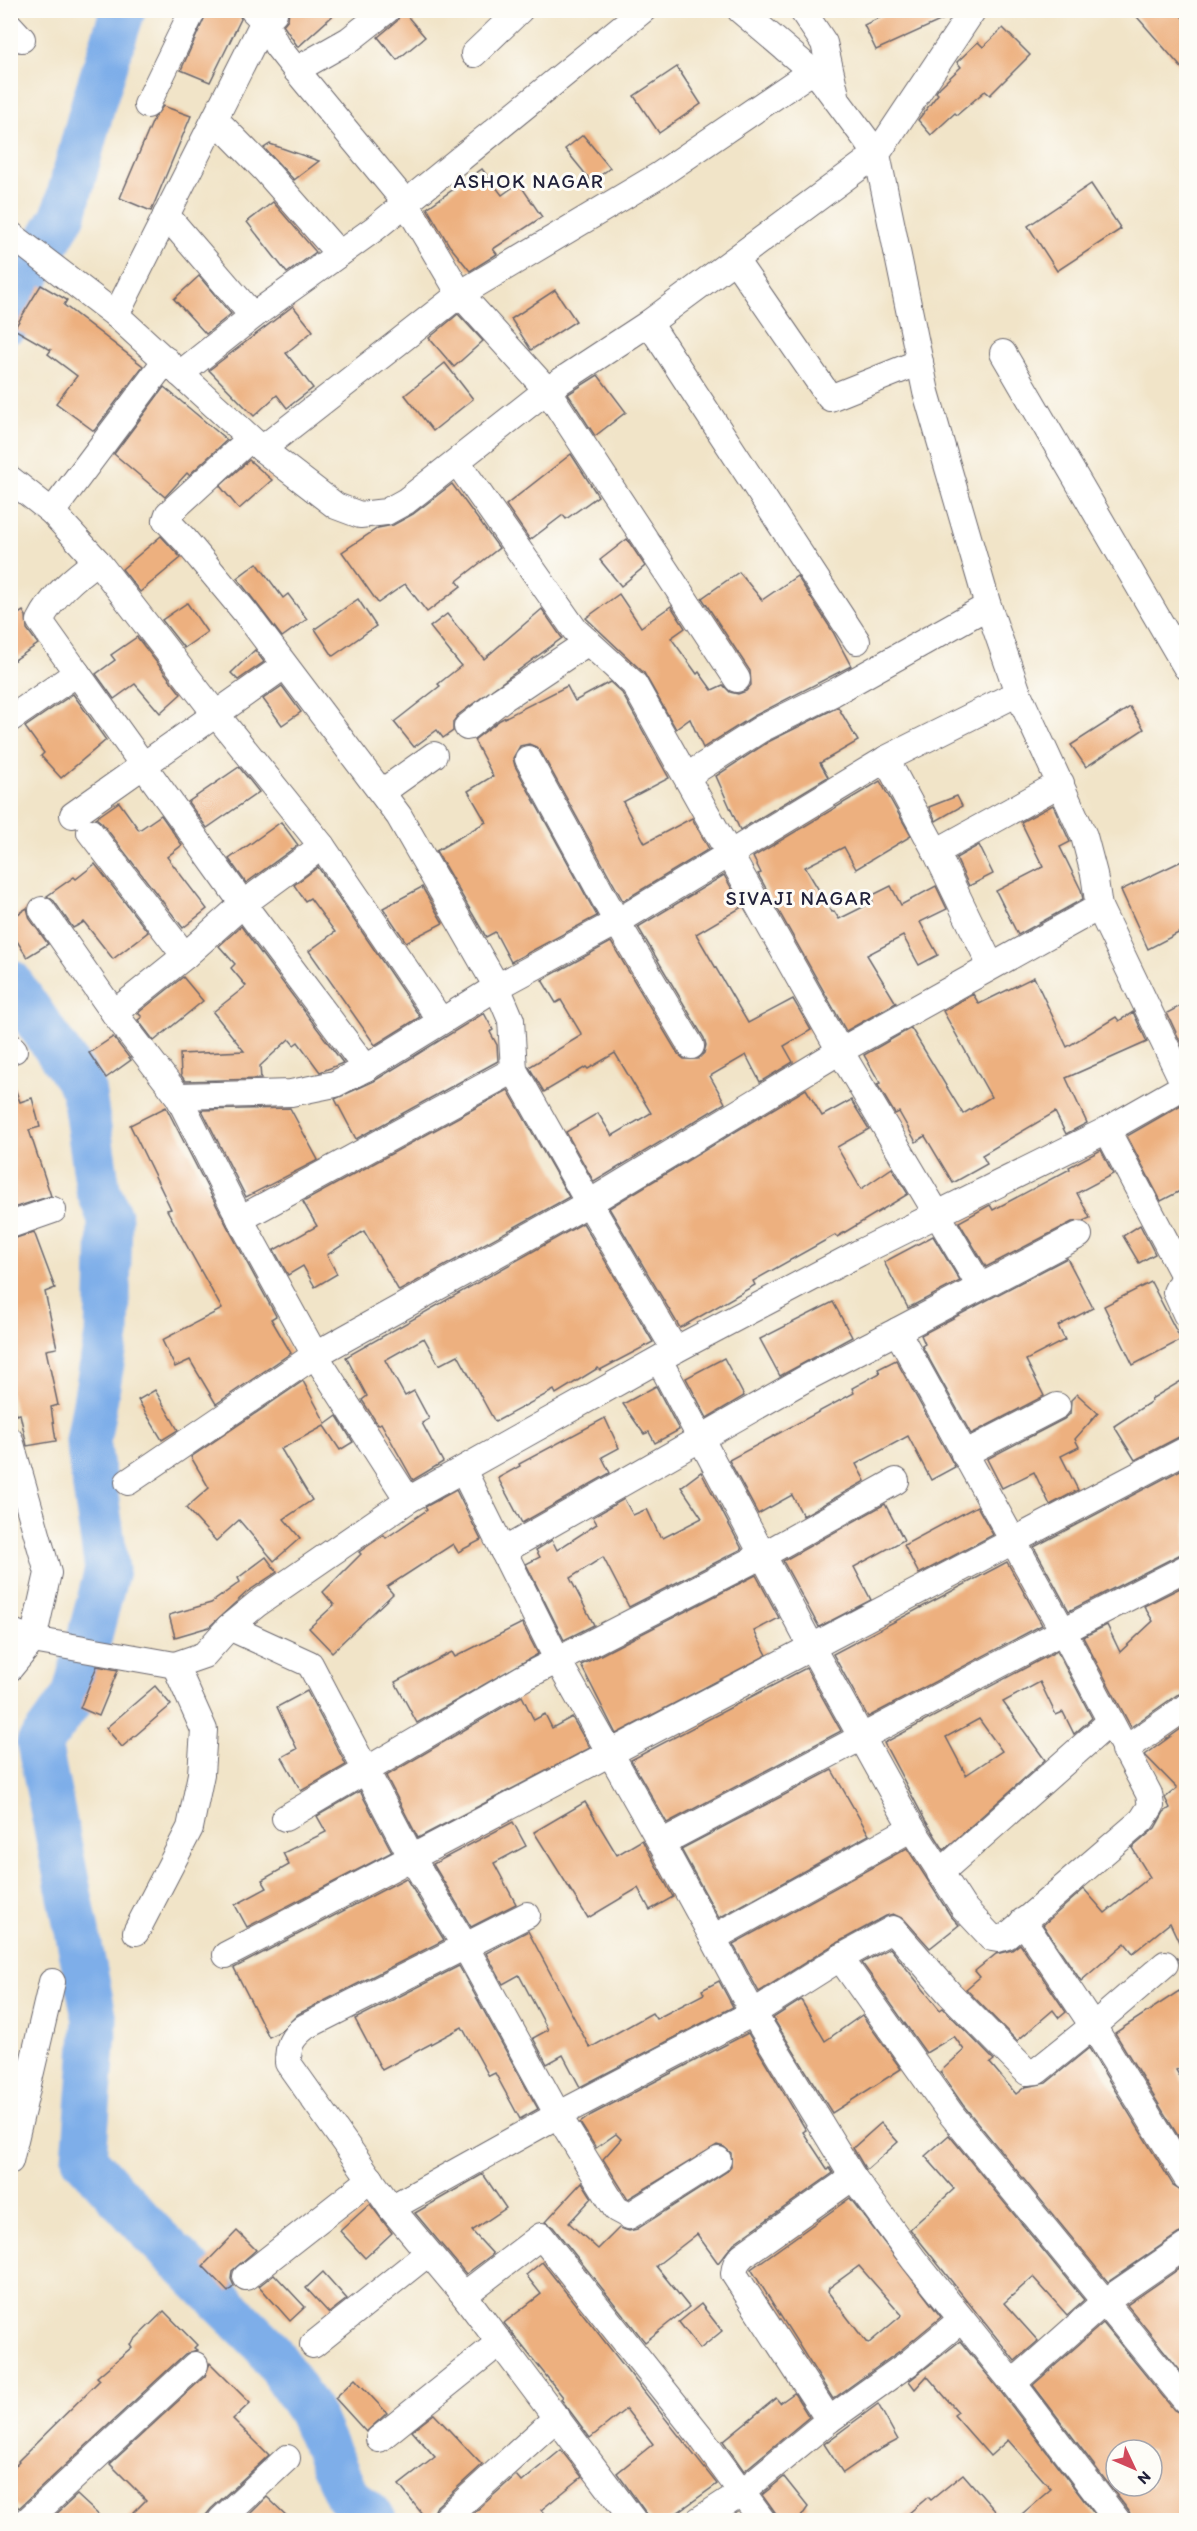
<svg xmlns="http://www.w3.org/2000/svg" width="1197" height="2531" viewBox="0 0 1197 2531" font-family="Itim,sans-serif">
	<rect width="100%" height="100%" fill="#fdfcf7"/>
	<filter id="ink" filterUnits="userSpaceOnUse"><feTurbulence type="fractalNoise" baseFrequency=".0167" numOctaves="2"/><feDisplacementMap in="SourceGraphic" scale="12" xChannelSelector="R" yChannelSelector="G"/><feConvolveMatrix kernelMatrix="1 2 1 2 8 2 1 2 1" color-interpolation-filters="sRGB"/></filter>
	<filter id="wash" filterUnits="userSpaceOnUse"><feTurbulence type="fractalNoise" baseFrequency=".008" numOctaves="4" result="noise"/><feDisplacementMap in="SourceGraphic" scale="24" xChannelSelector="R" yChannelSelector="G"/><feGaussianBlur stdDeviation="1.35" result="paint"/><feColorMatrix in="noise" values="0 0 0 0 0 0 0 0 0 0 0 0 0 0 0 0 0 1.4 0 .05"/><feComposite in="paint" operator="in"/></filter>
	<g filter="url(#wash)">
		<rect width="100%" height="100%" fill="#f1e4c8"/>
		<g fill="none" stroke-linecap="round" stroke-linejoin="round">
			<g stroke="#7eaee9" stroke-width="45">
				<path d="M10 321 18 293 64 214 94 101 123 10"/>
				<path d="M10 982 83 1088 98 1189 110 1219 107 1335 88 1441 107 1570 74 1696 39 1744 95 2020 84 2158 152 2233 266 2346 309 2411 347 2495 374 2520"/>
			</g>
		</g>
		<g id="blocks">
			<g fill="#edb07f" fill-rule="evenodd">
				<path d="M208 10H238L241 19 210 82 181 70Z"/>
				<path d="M289 10H339L298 47 283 25 288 19Z"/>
				<path d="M402 10 425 37 397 60 378 37 397 21Z"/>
				<path d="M895 10H955L951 16 876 50 864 25Z"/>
				<path d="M1131 10H1177L1186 22V73Z"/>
				<path d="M1003 28 1030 55 990 95 985 91 957 115 955 113 931 135 918 120 938 94 936 92 940 87 961 67 957 62 978 42 983 47Z"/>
				<path d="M677 67 701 104 659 133 634 96Z"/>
				<path d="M163 106 191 116 151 211 120 198 154 118Z"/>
				<path d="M583 135 610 168 592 182 565 149Z"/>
				<path d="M270 144 319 161 294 180 264 148Z"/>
				<path d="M482 169 502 195 519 183 542 217 493 249 497 254 470 271 449 245 427 208Z"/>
				<path d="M1091 184 1121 229 1057 271 1028 226Z"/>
				<path d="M273 202 316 252 287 273 247 222Z"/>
				<path d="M199 276 231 314 206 334 174 299Z"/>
				<path d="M41 285 67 300 64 305 143 366 94 431 56 403 77 376 48 354 51 350 14 329Z"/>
				<path d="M555 290 576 321 531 350 511 319Z"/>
				<path d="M293 306 313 331 286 353 313 388 287 408 277 395 254 416 209 370Z"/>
				<path d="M458 314 483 341 454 367 429 338Z"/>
				<path d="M445 363 473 399 433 431 405 395Z"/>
				<path d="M598 375 626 412 595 436 568 394Z"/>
				<path d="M164 387 227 440 189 475 187 473 165 497 114 454Z"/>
				<path d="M571 454 598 496 566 519 563 515 530 540 506 505Z"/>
				<path d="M249 460 272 480 239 509 220 486Z"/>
				<path d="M452 484 499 548 457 581 461 586 427 612 405 584 378 603 342 552 378 528 393 525 413 514Z"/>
				<path d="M161 536 181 558 140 592 122 569Z"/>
				<path d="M627 539 645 566 621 586 600 560Z"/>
				<path d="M257 563 283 598 288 594 307 619 282 637 237 578Z"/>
				<path d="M739 572 762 600 797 576 833 632 851 666 754 716 703 748 690 719 676 729 644 673 586 618 619 594 641 627 671 606 685 628 671 638 697 674 699 672 712 690 723 685 730 692 738 694 746 691 751 685 750 671 702 598Z"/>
				<path d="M358 599 376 626 333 656 315 629Z"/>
				<path d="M187 603 207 632 184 648 162 620Z"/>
				<path d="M542 609 562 638 458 715 453 722V731L443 738 437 730 414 747 394 722 440 686 438 684 461 666 430 627 447 614 484 659Z"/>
				<path d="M23 611 26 616 27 629 38 644 10 663V619Z"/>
				<path d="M137 637 181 694 160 713 135 684 114 699 96 674 115 660 111 655Z"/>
				<path d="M255 650 264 662 238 680 231 673Z"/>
				<path d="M610 682 622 693 669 778 623 802 645 843 692 818 709 849 623 901 541 752 536 747 529 744 520 746 513 758 515 766 597 916 511 962 495 932 486 937 436 851 486 822 468 791 493 776 474 740 500 720 567 686 575 701Z"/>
				<path d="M282 686 301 712 282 725 263 699Z"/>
				<path d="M73 694 106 740 61 778 41 756 44 753 25 727Z"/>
				<path d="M838 707 858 741 820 763 828 777 740 830 716 776 768 742Z"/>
				<path d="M1130 707 1144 729 1086 767 1071 745Z"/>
				<path d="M239 767 259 792 207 828 188 802Z"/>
				<path d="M880 781 911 836 856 869 844 847 805 867 832 912 834 911 839 919 873 902 871 896 891 886 901 905 936 886 947 909 920 922 938 955 919 965 903 936 867 955 896 1003 846 1031 758 874 761 873 753 857Z"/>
				<path d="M957 796 962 806 936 821 929 807Z"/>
				<path d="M119 802 139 830 161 815 182 845 167 857 207 909 183 928 102 823 96 818Z"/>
				<path d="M1053 805 1070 842 1060 847 1081 890 1083 899 1018 935 996 891 1043 867 1021 822Z"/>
				<path d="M281 822 298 845 246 883 229 859Z"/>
				<path d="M979 845 993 874 969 886 956 858Z"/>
				<path d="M1186 859V929L1148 949 1121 890Z"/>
				<path d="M95 864 148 932 113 959 84 922 73 928 54 901 47 896 74 877 76 879Z"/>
				<path d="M318 867 420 1017 375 1045 309 951 335 932 310 898 305 901 294 885Z"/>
				<path d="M724 875 742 907 696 934 748 1023 793 999 811 1030 784 1046 793 1062 760 1082 746 1055 710 1076 725 1103 594 1182 566 1132 598 1113 612 1136 651 1113 615 1053 588 1069 586 1067 544 1092 529 1067 582 1035 561 1000 556 1003 542 980 611 942 678 1054 684 1059H698L704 1053 706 1045 704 1038 638 927Z"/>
				<path d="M422 887 443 923 406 942 383 908Z"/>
				<path d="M27 908 30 919 48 944 27 957 10 930V919Z"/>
				<path d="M241 926 254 944 343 1063 320 1072 298 1042 294 1045 289 1039 260 1066 261 1079 185 1081 181 1075 180 1054 244 1051 213 1012 246 986 231 968 235 964 219 946Z"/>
				<path d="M183 977 203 1001 154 1041 138 1020 142 1017 138 1013Z"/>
				<path d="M1034 977 1067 1047 1116 1017 1119 1021 1133 1012 1147 1042 1066 1078 1087 1123 1066 1134 1055 1112 982 1155 987 1164 953 1183 925 1136 916 1142 899 1112 895 1114 877 1084 880 1083 864 1055 911 1028 963 1114 991 1097 943 1011 973 994 979 1004Z"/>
				<path d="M1186 1003V1054L1167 1013Z"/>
				<path d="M484 1013 493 1030 490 1032 497 1045 498 1061 356 1139 335 1099 374 1081Z"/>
				<path d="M113 1037 131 1060 106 1078 89 1053Z"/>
				<path d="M14 1086 20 1102 32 1098 40 1127 29 1130 51 1196 10 1209V1087Z"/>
				<path d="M806 1089 822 1116 851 1100 869 1129 837 1147 861 1189 892 1168 908 1194 837 1237 835 1235 753 1281 755 1285 680 1328 609 1208Z"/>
				<path d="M508 1090 569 1197 399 1291 364 1231 327 1255 337 1274 315 1287 303 1266 288 1275 274 1250 317 1226 303 1202Z"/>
				<path d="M1186 1102V1188L1161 1201 1127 1136Z"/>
				<path d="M166 1107 227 1226 276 1316 271 1319 291 1353 216 1404 190 1360 175 1367 162 1340 222 1309 167 1210 171 1209 130 1125Z"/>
				<path d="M290 1108 318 1160 246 1197 202 1110Z"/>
				<path d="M1101 1150 1113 1174 1077 1193 1090 1218 1083 1221 1072 1222 986 1267 959 1222 990 1205 993 1210 1070 1169 1069 1167Z"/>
				<path d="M583 1223 653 1342 600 1370 598 1368 556 1394 554 1390 495 1422 458 1355 439 1365 424 1338 385 1360 405 1396 414 1391 429 1419 422 1423 443 1462 413 1480 381 1423 378 1425 362 1400 367 1396 346 1357Z"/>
				<path d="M1140 1225 1155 1254 1139 1263 1123 1236Z"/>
				<path d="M34 1232 55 1288 45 1292 57 1348 46 1350 58 1405 51 1407 56 1441 27 1446 20 1414 16 1415 10 1392V1240Z"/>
				<path d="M933 1236 960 1281 908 1308 884 1262Z"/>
				<path d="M1067 1258 1093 1308 1058 1326 1065 1340 1026 1360 1044 1396 971 1434 922 1346 925 1344 921 1335Z"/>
				<path d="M1151 1282 1181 1340 1133 1365 1104 1306Z"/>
				<path d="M833 1302 852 1337 780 1376 760 1339Z"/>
				<path d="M724 1358 744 1396 707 1418 686 1378Z"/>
				<path d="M896 1360 955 1467 931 1480 908 1436 856 1464 865 1481 803 1516 792 1495 758 1514 729 1460 854 1393 852 1388 880 1373 878 1369Z"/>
				<path d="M1186 1378V1435L1179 1437 1135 1460 1114 1426 1152 1401 1151 1399Z"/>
				<path d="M303 1381 326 1424 337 1416 353 1442 340 1450 324 1426 281 1449 312 1500 284 1519 300 1538 274 1561 239 1520 216 1541 186 1508 209 1488 191 1457Z"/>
				<path d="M656 1386 679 1430 655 1443 649 1432 644 1434 623 1404Z"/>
				<path d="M155 1390 178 1430 162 1440 138 1400Z"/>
				<path d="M1077 1394 1098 1413 1075 1439 1079 1447 1061 1456 1078 1490 1050 1505 1034 1472 1002 1488 987 1459 1064 1419 1070 1414 1071 1400Z"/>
				<path d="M605 1418 619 1448 602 1457 610 1473 522 1523 498 1478 520 1466 519 1464Z"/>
				<path d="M1186 1467V1553L1179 1555 1069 1611 1034 1547Z"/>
				<path d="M701 1472 742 1549 629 1607 603 1557 570 1578 594 1625 564 1640 526 1564 540 1557 536 1550 552 1540 557 1550 597 1524 593 1517 624 1499 633 1515 647 1509 660 1537 662 1536 663 1538 702 1518 681 1487Z"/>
				<path d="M456 1490 481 1540 458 1552 453 1544 387 1587 393 1594 332 1652 309 1628 334 1605 323 1592 361 1554 359 1552 384 1535 386 1538 427 1510 425 1507Z"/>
				<path d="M885 1504 904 1540 854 1567 871 1600 819 1627 783 1561Z"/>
				<path d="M977 1506 993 1535 919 1574 904 1545Z"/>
				<path d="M266 1557 277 1572 247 1592 209 1627 175 1637 169 1615 211 1603 240 1582 238 1578Z"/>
				<path d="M1007 1562 1042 1625 868 1717 833 1654Z"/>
				<path d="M756 1575 779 1618 754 1631 767 1655 616 1734 581 1665Z"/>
				<path d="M1186 1585V1692L1177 1695 1131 1727 1083 1637 1107 1625 1120 1652 1153 1621 1144 1606Z"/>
				<path d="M522 1623 538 1654 417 1723 395 1682 452 1652 455 1657Z"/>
				<path d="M1057 1651 1092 1718 1074 1734 1063 1712 1056 1715 1040 1682 1003 1702 1045 1760 944 1850 925 1820 884 1743ZM979 1719 1002 1751 966 1775 946 1737Z"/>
				<path d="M97 1666 118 1670 99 1716 80 1708Z"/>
				<path d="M806 1668 841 1731 667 1823 631 1760Z"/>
				<path d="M155 1686 171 1705 122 1747 106 1728Z"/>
				<path d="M307 1691 346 1765 301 1791 282 1757 297 1749 277 1707Z"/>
				<path d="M522 1696 534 1720 545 1714 552 1728 572 1717 590 1748 418 1838 386 1776Z"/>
				<path d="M1185 1726 1186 1957 1170 1923 1133 1953 1125 1943 1081 1981 1043 1925 1084 1889 1105 1913 1150 1877 1132 1848 1155 1828 1164 1812 1170 1808 1165 1798 1177 1788 1145 1755Z"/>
				<path d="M832 1770 869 1835 719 1918 681 1849Z"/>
				<path d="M360 1791 392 1852 247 1927 235 1905 267 1888 262 1880 289 1865 283 1853 326 1832 317 1816Z"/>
				<path d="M585 1802 617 1855 642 1840 673 1897 650 1910 638 1888 588 1918 534 1832Z"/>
				<path d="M513 1822 526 1846 494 1863 516 1904 471 1927 433 1864Z"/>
				<path d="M907 1848 950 1915 959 1925 930 1948 904 1919 893 1914 886 1916 833 1945 759 1992 733 1944Z"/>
				<path d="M406 1878 444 1940 298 2014 281 2031 269 2037 234 1968Z"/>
				<path d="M528 1931 590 2048 652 2013 656 2019 704 1994 702 1990 719 1981 733 2007 580 2087 563 2055 547 2064 533 2038 548 2030 519 1975 503 1984 486 1953Z"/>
				<path d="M1020 1944 1066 2012 1059 2018 1053 2010 1017 2041 966 1989 980 1977 975 1971 996 1954 1012 1950Z"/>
				<path d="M890 1948 940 2010 943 2008 994 2060 990 2063 1016 2094 1025 2087 1046 2083 1089 2048 1173 2185 1183 2191 1186 2197V2231L1178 2234 1108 2282 963 2105 940 2072 964 2050 954 2036 926 2053 862 1963Z"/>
				<path d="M459 1966 538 2109 520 2119 495 2073 489 2076 462 2027 382 2070 355 2019Z"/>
				<path d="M1179 1991 1186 2002V2064L1176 2070 1186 2087V2149L1115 2033Z"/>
				<path d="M801 2000 825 2041 862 2015 901 2069 832 2113 773 2018Z"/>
				<path d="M748 2033 806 2130 803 2132 828 2170 830 2168 833 2173 734 2243 718 2263 697 2234 656 2266 689 2307 645 2342 553 2227 545 2222 582 2182 592 2198 569 2223 598 2249 619 2228 629 2231 637 2229 726 2172 731 2166V2153L724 2147 717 2145 628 2199 603 2159 621 2139 616 2134 596 2148 580 2123 591 2115Z"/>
				<path d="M881 2123 898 2142 866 2170 853 2148Z"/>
				<path d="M949 2135 1084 2300 1067 2315 1033 2277 1004 2303 1038 2341 1015 2361 910 2229 954 2189 925 2156Z"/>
				<path d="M483 2174 506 2208 472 2231 493 2254 466 2274 415 2213Z"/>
				<path d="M850 2198 941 2317 901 2350 833 2399 751 2269ZM859 2266 902 2315 869 2343 866 2342 828 2292 829 2288Z"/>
				<path d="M370 2204 392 2233 365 2258 340 2231Z"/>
				<path d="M237 2231 256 2250 232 2271 231 2279 234 2286 228 2292 203 2266Z"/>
				<path d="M542 2262 717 2484 667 2520H651L617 2473 653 2444 626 2409 590 2438 561 2399 563 2397 504 2323 541 2294 526 2275Z"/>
				<path d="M1186 2264V2378L1127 2305Z"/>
				<path d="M323 2272 347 2299 329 2313 306 2288Z"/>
				<path d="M274 2274 305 2307 290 2321 259 2286Z"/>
				<path d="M701 2304 722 2331 700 2349 679 2322Z"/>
				<path d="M164 2311 197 2345 194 2348 197 2350 185 2354 19 2508 10 2499V2471L19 2462 18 2461 100 2380 97 2377 132 2347 130 2344Z"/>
				<path d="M1103 2323 1174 2410 1186 2416V2520H1132L1129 2511 1033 2385ZM1116 2450H1152V2486H1116Z"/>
				<path d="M960 2341 1001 2392 1099 2520H1015L1051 2489 1008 2440 990 2456 954 2415 958 2412 927 2376 915 2389 909 2381Z"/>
				<path d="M210 2363 250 2403 233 2419 269 2455 211 2509 202 2520H126L146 2500 110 2464 205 2376Z"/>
				<path d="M355 2379 387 2413 366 2432 335 2398Z"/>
				<path d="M794 2393 809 2417 744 2471 723 2441 776 2398 780 2403Z"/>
				<path d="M878 2404 898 2440 866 2457 843 2473 824 2444Z"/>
				<path d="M434 2414 482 2465 435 2508 430 2520H427L399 2485 435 2457 412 2431Z"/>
				<path d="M561 2450 582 2477 541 2510 550 2520H466L516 2475 522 2482Z"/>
				<path d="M963 2474 1003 2520H901L928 2497 931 2500Z"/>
				<path d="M784 2477 808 2507 799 2520H780L762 2495Z"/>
				<path d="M77 2495 104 2520H50Z"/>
				<path d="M267 2497 291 2520H253L248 2516Z"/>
			</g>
		</g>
	</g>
	<g filter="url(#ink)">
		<use href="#blocks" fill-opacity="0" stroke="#6a666c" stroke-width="1.5"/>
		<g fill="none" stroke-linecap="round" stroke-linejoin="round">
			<defs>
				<g id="minor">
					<path d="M253 10 264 21 277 46 296 70 406 203 460 294 547 390 737 679"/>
					<path d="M802 10 824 43 836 95"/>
					<path d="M973 10 877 154 926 392 988 606 1018 693 1084 836 1094 874 1099 907 1185 1086"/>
					<path d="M10 26 22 39"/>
					<path d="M474 54 520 10"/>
					<path d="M296 70 349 40 387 10"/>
					<path d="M147 105 193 10"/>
					<path d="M215 119 265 170 339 254"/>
					<path d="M166 215 253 316"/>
					<path d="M10 234 116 315 262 449 336 506 360 515 386 512 406 501 547 390 649 323 877 154 821 79 740 10"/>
					<path d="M735 260 830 398 920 362"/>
					<path d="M116 315 264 21 274 13"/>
					<path d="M649 323 857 641"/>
					<path d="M1003 353 1186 667"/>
					<path d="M166 360 52 512 97 561 215 713 322 846 441 1021"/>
					<path d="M180 374 253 316 374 229 643 10"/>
					<path d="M250 439 168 514 166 520 185 540 245 612 399 816 497 987 511 1020 514 1070 589 1203 675 1350"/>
					<path d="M262 449 460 294 658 176 812 71"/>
					<path d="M457 462 575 630 634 684 840 1051 980 1286"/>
					<path d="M10 479 52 512"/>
					<path d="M77 673 243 904 366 1068"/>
					<path d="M10 719 77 673 40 621C52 596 75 577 97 561"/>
					<path d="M467 727 501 700 588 642"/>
					<path d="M528 759 617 922 691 1046"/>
					<path d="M886 759 936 852 991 966"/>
					<path d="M687 776 761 729 833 693 988 606"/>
					<path d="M382 792 434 755"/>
					<path d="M73 815 284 666"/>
					<path d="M90 832 185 956"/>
					<path d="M936 852 1061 783"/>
					<path d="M42 910 114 1013 178 1096 240 1219 315 1355 408 1500"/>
					<path d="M114 1013 185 956 243 904 322 846"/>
					<path d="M10 1046 14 1050 10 1051"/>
					<path d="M178 1096 291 1093 335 1084 366 1068 497 987 617 922 886 759 1018 693"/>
					<path d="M1107 1130 1184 1276 1186 1275"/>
					<path d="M240 1219 514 1070"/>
					<path d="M10 1225 53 1210"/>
					<path d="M1184 1276 1176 1292 1186 1314"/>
					<path d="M659 1360 811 1646 912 1828 963 1907 992 1938 998 1939 1007 1936 1142 1820 1151 1806 1149 1794 1063 1631 897 1331 1079 1235"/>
					<path d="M10 1440 48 1573 33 1640 10 1668"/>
					<path d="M964 1454 1057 1406"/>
					<path d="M463 1470 558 1661 661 1843 1063 1631 1186 1568"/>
					<path d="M128 1482 315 1355 589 1203 840 1051 1099 907"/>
					<path d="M503 1551 810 1376 897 1331"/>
					<path d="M229 1627 310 1664 412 1858 465 1946 558 2115 616 2209 629 2216 718 2160"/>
					<path d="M10 1631 33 1640 175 1665 204 1655 229 1627 257 1604 408 1500 675 1350 859 1253 1107 1130 1186 1085"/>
					<path d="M1124 1750 1186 1707"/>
					<path d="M285 1818 523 1678 763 1555 896 1481"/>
					<path d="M661 1843 713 1938 912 1828"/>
					<path d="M940 1873 1110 1722"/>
					<path d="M527 1915 305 2027C291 2038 288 2045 288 2063L391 2208 464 2295 633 2520"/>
					<path d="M1023 1921 1093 2026 1165 1964"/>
					<path d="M136 1932 190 1828 201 1774 204 1730 175 1665"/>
					<path d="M713 1938 753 2013 853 2177 914 2260 1013 2383 1117 2520"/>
					<path d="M226 1955C547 1788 867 1619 1186 1450"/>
					<path d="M840 1958 951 2114 1186 2401"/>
					<path d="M10 2161 52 1982"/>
					<path d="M391 2208 558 2115 753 2013 840 1958 893 1929 950 1994 1027 2072 1037 2071 1093 2026 1186 2177"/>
					<path d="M246 2277 371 2179"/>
					<path d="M464 2295 541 2236 701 2437 762 2520"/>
					<path d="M313 2345 428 2253"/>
					<path d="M1013 2383 1103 2303 1186 2246"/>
					<path d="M829 2420 734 2274C735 2265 736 2262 743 2255L853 2177"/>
					<path d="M379 2439 500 2342"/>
					<path d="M445 2519 557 2417"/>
					<path d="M28 2520 195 2365"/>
					<path d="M221 2520 287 2458"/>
					<path d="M699 2520 742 2492 829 2420 910 2362 961 2320"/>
				</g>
			</defs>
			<use href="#minor" stroke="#6a666c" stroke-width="28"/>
			<use href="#minor" stroke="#fff" stroke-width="26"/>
		</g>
	</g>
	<g text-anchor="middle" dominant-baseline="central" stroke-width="6" stroke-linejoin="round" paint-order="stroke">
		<g font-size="20" letter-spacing="1.5" fill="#22223b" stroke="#fdfcf7">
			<text x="529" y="181">ASHOK NAGAR</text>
			<text x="799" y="898">SIVAJI NAGAR</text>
		</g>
	</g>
	<rect width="1197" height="2531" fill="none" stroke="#fdfcf7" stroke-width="36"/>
	<g transform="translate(1134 2468) rotate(134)"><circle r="28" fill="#fdfcf7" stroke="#a5a5ac" stroke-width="1.5"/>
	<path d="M0-4.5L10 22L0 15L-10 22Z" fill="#d1495b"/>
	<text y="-9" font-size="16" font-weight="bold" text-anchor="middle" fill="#22223b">N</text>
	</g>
</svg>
